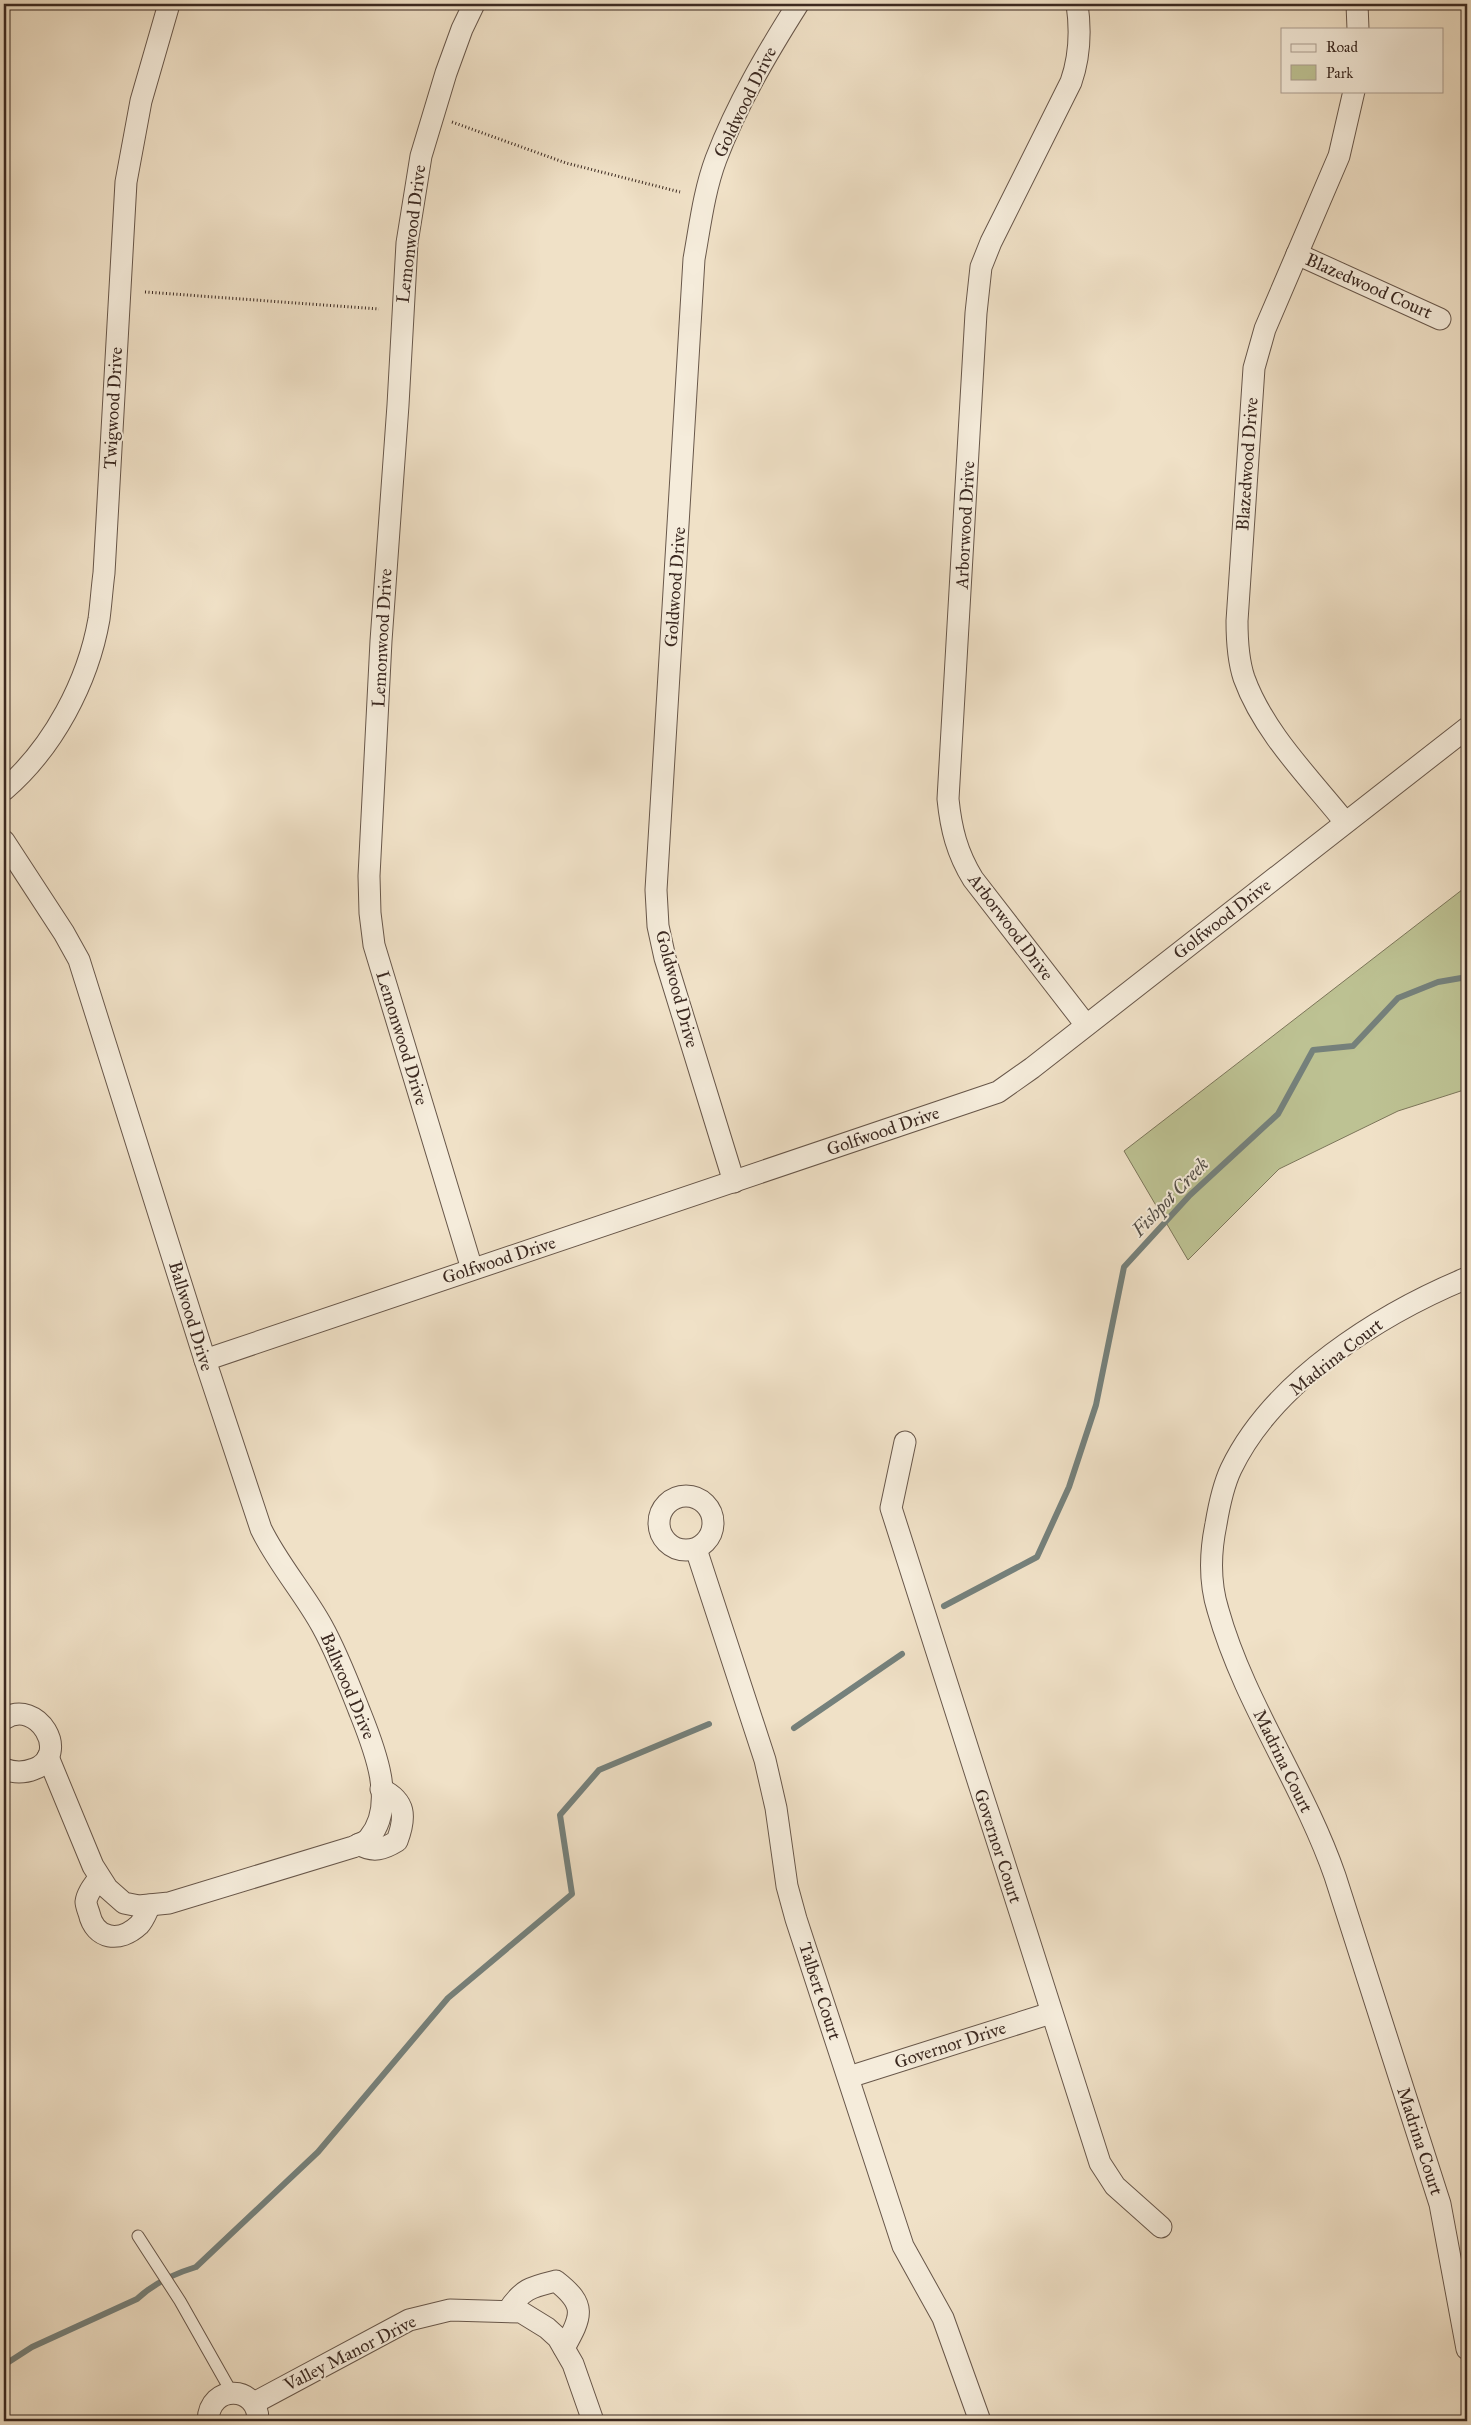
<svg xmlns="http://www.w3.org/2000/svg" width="1471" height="2425" viewBox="0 0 1471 2425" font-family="'IM FELL Great Primer',serif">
	<rect width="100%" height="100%" fill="#f0e1c7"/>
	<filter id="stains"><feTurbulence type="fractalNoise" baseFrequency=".004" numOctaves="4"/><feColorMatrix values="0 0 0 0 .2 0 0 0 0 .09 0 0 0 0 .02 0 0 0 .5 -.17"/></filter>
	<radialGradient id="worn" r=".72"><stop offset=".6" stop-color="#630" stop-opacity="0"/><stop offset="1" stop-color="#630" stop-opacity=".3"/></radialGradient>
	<path fill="#bdc293" stroke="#7c765a" d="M1467 886V1089L1398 1111 1279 1169 1188 1260 1124 1151Z"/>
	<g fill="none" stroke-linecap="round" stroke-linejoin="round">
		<g stroke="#75817c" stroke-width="6">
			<path d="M944 1606 1037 1557 1069 1487 1096 1405 1124 1267 1190 1195 1278 1114 1313 1050 1353 1046 1398 998 1438 982 1467 977"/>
			<path d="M794 1728 902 1654"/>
			<path d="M4 2365 32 2347 137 2299C154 2283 173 2274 196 2267L318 2152 448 1998 572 1894 560 1815 599 1770 709 1724"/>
		</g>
		<defs>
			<path id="lane" d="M138 2236 180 2301 232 2393"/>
			<g id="street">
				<path d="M1077 4C1081 31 1080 56 1071 82L991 242 981 267 976 313 948 799C951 829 957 853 973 879L1086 1025"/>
				<path d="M1357 4 1358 29"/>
				<path d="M1297 254 1440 319"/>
				<path d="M4 790C53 748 88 682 99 619 101 604 102 588 104 573L126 182 141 101 169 4"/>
				<path d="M1345 822C1309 777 1264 733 1244 678 1238 660 1237 641 1237 621L1254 368 1265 329 1339 156 1354 91"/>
				<path d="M4 841 64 933 79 960 205 1360 261 1529C278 1564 304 1593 322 1626 337 1653 348 1682 359 1710 373 1745 398 1804 369 1838 366 1842 358 1845 353 1847L169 1903 139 1906 124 1903 107 1888 93 1866 48 1757"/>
				<path d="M734 1182 665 958 658 926 656 890 694 259C700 226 704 191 716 159 737 104 767 53 798 4"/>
				<path d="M472 1269 374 945 370 913 369 876 381 641 398 405 407 243 421 156 446 73 462 29 474 4"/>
				<path d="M1467 1278C1380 1314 1273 1381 1231 1469 1223 1486 1219 1506 1216 1524 1210 1553 1209 1581 1218 1610 1244 1703 1303 1784 1335 1876L1440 2204 1467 2349"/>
				<path d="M205 1360 998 1092 1032 1068 1467 728"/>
				<path d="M905 1442 891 1508 1100 2163 1115 2186 1161 2227"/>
				<circle cx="686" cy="1523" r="27"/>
				<path d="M696 1549 765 1760 776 1808 787 1886 796 1919 903 2246 943 2318 980 2421"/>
				<path d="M4 1719C37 1697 72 1755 34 1769 24 1773 14 1773 4 1769"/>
				<path d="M359 1844C373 1853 384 1849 397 1841 406 1817 406 1801 381 1789"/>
				<path d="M99 1878C94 1885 87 1893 86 1902 86 1905 88 1910 89 1913 95 1940 120 1943 139 1925 144 1920 147 1911 150 1905"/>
				<path d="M849 2077 1051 2013"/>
				<path d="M508 2311C522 2289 531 2287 556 2281 587 2305 582 2316 564 2348"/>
				<path d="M254 2403 409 2320 450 2310 521 2312 547 2328 558 2338 573 2364 593 2421"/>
				<path d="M208 2421C209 2383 259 2385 258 2421"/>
			</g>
		</defs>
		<use href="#lane" stroke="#68574a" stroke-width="13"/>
		<use href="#street" stroke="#68574a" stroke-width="23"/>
		<g stroke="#3b2921" stroke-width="3" stroke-dasharray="1 2.5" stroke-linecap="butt">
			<path d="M452 122 566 163 680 192"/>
			<path d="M145 292 379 309"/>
		</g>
		<use href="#lane" stroke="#f5ecdb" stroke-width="11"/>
		<use href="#street" stroke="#f5ecdb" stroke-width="21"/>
	</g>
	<g text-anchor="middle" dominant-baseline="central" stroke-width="4" stroke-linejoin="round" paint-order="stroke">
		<g font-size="18" fill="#3b2921" stroke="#f5ecdb">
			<text transform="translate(745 102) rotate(-64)">Goldwood Drive</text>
			<text transform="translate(411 234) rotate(-83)">Lemonwood Drive</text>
			<text transform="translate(1369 286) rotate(24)">Blazedwood Court</text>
			<text transform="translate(113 408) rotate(-87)">Twigwood Drive</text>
			<text transform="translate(1247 464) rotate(-86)">Blazedwood Drive</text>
			<text transform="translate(965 525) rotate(-87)">Arborwood Drive</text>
			<text transform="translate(675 587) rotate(-86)">Goldwood Drive</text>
			<text transform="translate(382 638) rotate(-87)">Lemonwood Drive</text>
			<text transform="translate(1222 919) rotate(-38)">Golfwood Drive</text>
			<text transform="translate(1011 927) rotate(53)">Arborwood Drive</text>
			<text transform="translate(677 989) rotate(75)">Goldwood Drive</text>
			<text transform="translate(402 1038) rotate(73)">Lemonwood Drive</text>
			<text transform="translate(883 1131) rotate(-19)">Golfwood Drive</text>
			<text transform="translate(499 1260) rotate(-18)">Golfwood Drive</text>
			<text transform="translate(191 1316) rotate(73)">Ballwood Drive</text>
			<text transform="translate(1336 1357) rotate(-38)">Madrina Court</text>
			<text transform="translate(348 1686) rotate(67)">Ballwood Drive</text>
			<text transform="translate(1283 1761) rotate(64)">Madrina Court</text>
			<text transform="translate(998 1846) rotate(72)">Governor Court</text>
			<text transform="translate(820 1991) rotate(72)">Talbert Court</text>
			<text transform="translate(950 2045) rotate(-18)">Governor Drive</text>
			<text transform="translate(1420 2141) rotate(72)">Madrina Court</text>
			<text transform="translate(350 2353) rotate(-27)">Valley Manor Drive</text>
		</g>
		<g font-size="19" font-style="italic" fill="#534e47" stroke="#f5ecdb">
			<text transform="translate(1170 1197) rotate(-46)">Fishpot Creek</text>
		</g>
	</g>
	<rect width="1471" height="2425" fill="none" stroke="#f0e1c7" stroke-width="20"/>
	<rect x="5" y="5" width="1461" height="2415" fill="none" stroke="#3b2921" stroke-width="2.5"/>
	<rect x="10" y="10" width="1451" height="2405" fill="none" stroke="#3b2921"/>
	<rect x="1281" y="28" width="162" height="65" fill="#f5ecdb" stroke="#ab9e91"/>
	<rect x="1291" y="44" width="25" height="8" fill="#f5ecdb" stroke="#ab9e91"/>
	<text x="1326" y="52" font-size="15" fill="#3b2921">Road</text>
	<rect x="1291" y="65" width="25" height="15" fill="#bdc293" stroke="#ab9e91"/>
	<text x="1326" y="78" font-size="15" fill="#3b2921">Park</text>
	<rect width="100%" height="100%" filter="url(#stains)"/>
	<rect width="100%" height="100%" fill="url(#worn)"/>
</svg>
